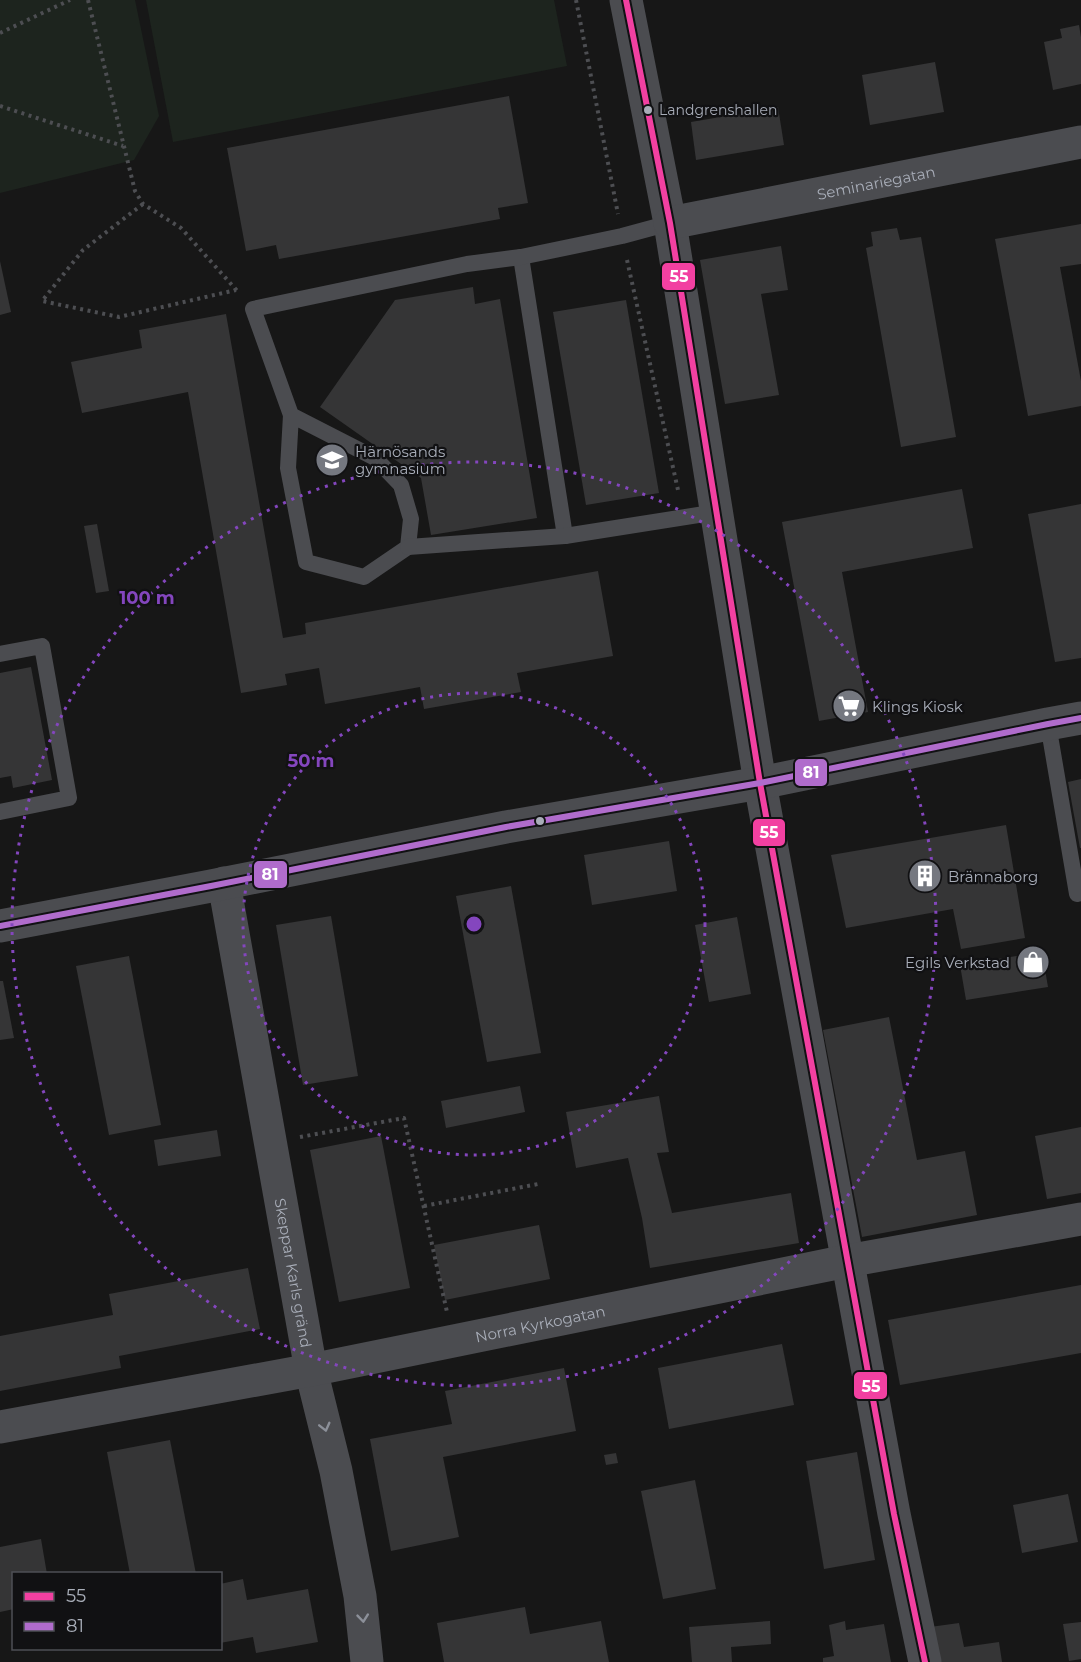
<svg xmlns="http://www.w3.org/2000/svg" width="1081" height="1662" viewBox="0 0 1081 1662" font-family="Montserrat,sans-serif">
	<rect width="100%" height="100%" fill="#171717"/>
	<g fill="#1d241e">
		<path d="M0 0H135L159 116 134 160 0 193Z"/>
		<path d="M146 0H554L567 66 173 142Z"/>
	</g>
	<g fill="#353536">
		<path d="M1079 25 1081 37V84L1053 90 1044 42 1062 38 1060 29Z"/>
		<path d="M935 62 944 112 870 125 862 75Z"/>
		<path d="M509 96 528 203 498 208 500 219 279 259 276 245 246 251 227 148Z"/>
		<path d="M778 107 784 145 696 160 691 122Z"/>
		<path d="M1081 224V264L1060 267 1081 381V406L1028 416 995 239Z"/>
		<path d="M897 228 900 240 921 237 956 437 901 447 866 248 873 246 871 232Z"/>
		<path d="M781 246 788 290 761 294 779 395 725 404 700 260Z"/>
		<path d="M0 261 11 312 0 315Z"/>
		<path d="M473 287 475 304 500 299 537 518 431 535 421 478 320 407 395 300Z"/>
		<path d="M626 300 659 493 586 505 553 312Z"/>
		<path d="M226 314 283 638 306 634 305 623 598 571 613 656 517 673 521 692 424 709 420 687 325 704 319 668 285 674 287 685 241 693 188 392 82 413 71 362 142 348 139 330Z"/>
		<path d="M962 489 973 548 842 572 868 712 819 721 782 522Z"/>
		<path d="M1081 504V658L1055 662 1028 514Z"/>
		<path d="M97 524 109 591 96 593 84 526Z"/>
		<path d="M31 667 52 780 13 788 11 776 0 778V673Z"/>
		<path d="M1081 779V848H1080L1068 782Z"/>
		<path d="M1006 825 1025 938 961 949 953 909 846 928 831 855Z"/>
		<path d="M669 841 677 891 592 905 584 855Z"/>
		<path d="M511 886 541 1053 487 1062 456 896Z"/>
		<path d="M331 916 358 1076 303 1085 276 925Z"/>
		<path d="M737 917 751 994 709 1002 695 925Z"/>
		<path d="M1042 952 1048 987 966 1000 960 965Z"/>
		<path d="M129 956 161 1125 109 1135 76 966Z"/>
		<path d="M0 981H3L14 1038 0 1040Z"/>
		<path d="M889 1017 917 1160 965 1151 977 1215 862 1237 823 1030Z"/>
		<path d="M520 1086 525 1112 446 1128 441 1101Z"/>
		<path d="M659 1096 669 1152 657 1153 672 1213 791 1193 799 1243 650 1268 642 1218 628 1158 576 1168 566 1112Z"/>
		<path d="M1081 1127V1193L1047 1199 1035 1136Z"/>
		<path d="M217 1130 221 1156 158 1166 154 1140Z"/>
		<path d="M381 1136 410 1288 339 1302 310 1150Z"/>
		<path d="M539 1225 550 1279 445 1300 434 1245Z"/>
		<path d="M248 1268 260 1329 119 1356 121 1368 0 1391V1336L113 1315 109 1294Z"/>
		<path d="M1081 1285V1353L900 1385 888 1320Z"/>
		<path d="M782 1344 794 1405 669 1429 658 1368Z"/>
		<path d="M564 1368 576 1431 443 1457 459 1537 391 1551 370 1439 452 1424 445 1391Z"/>
		<path d="M170 1440 196 1574H130L107 1452Z"/>
		<path d="M857 1452 875 1560 824 1569 806 1461Z"/>
		<path d="M616 1453 618 1463 606 1465 604 1455Z"/>
		<path d="M695 1480 716 1589 663 1599 641 1491Z"/>
		<path d="M1068 1494 1078 1542 1022 1553 1013 1505Z"/>
		<path d="M41 1539 47 1574H14V1609L0 1612V1547Z"/>
		<path d="M243 1579 247 1600 308 1589 318 1642 256 1653 253 1637 220 1643V1584Z"/>
		<path d="M525 1607 530 1634 601 1621 609 1662H444L437 1623Z"/>
		<path d="M770 1621 771 1644 731 1647 732 1662H692L689 1627Z"/>
		<path d="M845 1621 846 1630 884 1624 891 1662H823V1658L834 1656 829 1625Z"/>
		<path d="M1081 1622V1659L1069 1661 1063 1624Z"/>
		<path d="M959 1623 964 1647 999 1642 1002 1662H937L930 1627Z"/>
	</g>
	<g fill="none" stroke-linecap="round" stroke-linejoin="round">
		<g stroke="#4d4e52" stroke-width="4" stroke-dasharray="3 4.5" stroke-linecap="butt">
			<path d="M88 0 135 191 143 204 181 228 239 293"/>
			<path d="M576 0 618 214"/>
			<path d="M0 33 70 0"/>
			<path d="M0 106 123 146"/>
			<path d="M143 204 83 250 42 301 119 317 236 290"/>
			<path d="M627 260 678 490"/>
			<path d="M300 1137 404 1118 447 1312"/>
			<path d="M424 1206 538 1184"/>
		</g>
		<g stroke="#4b4c50" stroke-width="16">
			<path d="M521 257 565 536"/>
			<path d="M291 415 375 458 401 485 411 519 408 547 364 577 306 562 288 468 291 415 253 309 467 264 521 257 622 236 670 223"/>
			<path d="M408 547 565 536 717 512"/>
			<path d="M0 654 42 646 69 798 0 812"/>
			<path d="M1048 724 1077 894 1081 893"/>
		</g>
		<g stroke="#4b4c50" stroke-width="33">
			<path d="M626 0 670 223 760 783 894 1514 925 1662"/>
			<path id="s1" d="M670 223 1081 142"/>
			<path id="s2" d="M224 883 311 1370 336 1471 360 1596 367 1662"/>
			<path d="M0 926 211 886 506 827 760 783 1048 724 1081 718"/>
			<path id="s3" d="M0 1427 311 1370 847 1261 1081 1219"/>
		</g>
		<defs>
			<path id="bus-1" d="M626 0 670 223 760 783 894 1514 925 1662"/>
			<path id="bus-2" d="M0 926 211 886 506 827 760 783 1048 724 1081 718"/>
		</defs>
		<use href="#bus-1" stroke="#111113" stroke-width="10"/>
		<use href="#bus-2" stroke="#111113" stroke-width="10"/>
		<use href="#bus-1" stroke="#f240a1" stroke-width="6"/>
		<use href="#bus-2" stroke="#b06ccc" stroke-width="6"/>
	</g>
	<defs><path id="oneway-chevron" d="M-2-3.5L2.5 0L-2 3.5" fill="none" stroke-width="1.6" stroke-linecap="round" stroke-linejoin="round" transform="scale(1.5)"/></defs>
	<g stroke="#8c9099">
		<use href="#oneway-chevron" transform="translate(325 1427) rotate(76)"/>
		<use href="#oneway-chevron" transform="translate(363 1618) rotate(84)"/>
	</g>
	<g fill="none" stroke="#8446be" stroke-width="3" stroke-dasharray="3 6">
		<circle cx="474" cy="924" r="231"/>
		<circle cx="474" cy="924" r="462"/>
	</g>
	<defs>
		<symbol id="school-disc" viewBox="-11 -11 22 22"><circle r="9.5" fill="#757880" stroke="#111113"/><path d="M0-5L7-2L0 1L-7-2ZM-4 1L0 2.5L4 1V4Q0 6-4 4Z" fill="#fff"/></symbol>
		<symbol id="supermarket-disc" viewBox="-11 -11 22 22"><circle r="9.5" fill="#757880" stroke="#111113"/><path d="M-6-5.5h2.5l.6 2H6L4.5 2H-2.5L-4.4-4H-6ZM-1.5 3.2a1.3 1.3 0 1 0 .1 0ZM3 3.2a1.3 1.3 0 1 0 .1 0Z" fill="#fff"/></symbol>
		<symbol id="building-disc" viewBox="-11 -11 22 22"><circle r="9.5" fill="#757880" stroke="#111113"/><path d="M-4-6H4V6H1V3H-1V6H-4ZM-2.5-4.3h1.7v1.8h-1.7ZM.8-4.3h1.7v1.8H.8ZM-2.5-1h1.7V.8h-1.7ZM.8-1h1.7V.8H.8Z" fill="#fff"/></symbol>
		<symbol id="shop-disc" viewBox="-11 -11 22 22"><circle r="9.5" fill="#757880" stroke="#111113"/><path d="M-5-2.5h2.3a2.7 3.5 0 0 1 5.4 0H5L5.5 6h-11ZM-1.5-2.5h3a1.5 2.3 0 0 0-3 0Z" fill="#fff"/></symbol>
	</defs>
	<g fill-rule="evenodd">
		<use href="#school-disc" x="313" y="441" width="38" height="38"/>
		<use href="#supermarket-disc" x="830" y="687" width="38" height="38"/>
		<use href="#building-disc" x="906" y="857" width="38" height="38"/>
		<use href="#shop-disc" x="1014" y="943" width="38" height="38"/>
	</g>
	<g fill="#a8adb8" stroke="#111113" stroke-width="2">
		<circle cx="648" cy="110" r="5"/>
		<circle cx="540" cy="821" r="5"/>
	</g>
	<g text-anchor="middle" dominant-baseline="central" stroke-width="4.5" stroke-linejoin="round" paint-order="stroke">
		<g font-size="14" fill="#a8adb8" stroke="#111113" text-anchor="start">
			<text x="659" y="110">Landgrenshallen</text>
		</g>
		<g font-size="15" fill="#a8adb8" stroke="#111113">
			<text stroke="none"><textPath href="#s1" startOffset="210">Seminariegatan</textPath></text>
			<text stroke="none"><textPath href="#s2" startOffset="396">Skeppar Karls gränd</textPath></text>
			<text stroke="none"><textPath href="#s3" startOffset="550">Norra Kyrkogatan</textPath></text>
		</g>
		<g font-size="15" fill="#a8adb8" stroke="#111113" text-anchor="start">
			<text x="355" y="451">Härnösands<tspan x="355" dy="17">gymnasium</tspan></text>
			<text x="872" y="706">Klings Kiosk</text>
			<text x="948" y="876">Brännaborg</text>
			<text x="1010" y="962" text-anchor="end">Egils Verkstad</text>
		</g>
	</g>
	<circle cx="474" cy="924" r="9" fill="#8446be" stroke="#111113" stroke-width="3"/>
	<g font-size="18" text-anchor="middle" font-weight="bold" fill="#8446be" stroke="#111113" stroke-width="4.5" stroke-linejoin="round" paint-order="stroke">
		<text x="147" y="604">100 m</text>
		<text x="311" y="767">50 m</text>
	</g>
	<g stroke="#111113" stroke-width="2">
		<rect x="661" y="262" width="35" height="29" rx="6" fill="#f240a1"/>
		<rect x="794" y="758" width="34" height="29" rx="6" fill="#b06ccc"/>
		<rect x="752" y="818" width="34" height="29" rx="6" fill="#f240a1"/>
		<rect x="253" y="860" width="35" height="29" rx="6" fill="#b06ccc"/>
		<rect x="853" y="1371" width="35" height="29" rx="6" fill="#f240a1"/>
	</g>
	<g font-size="16" text-anchor="middle" font-weight="bold" fill="#fff">
		<text x="679" y="282">55</text>
		<text x="811" y="778">81</text>
		<text x="769" y="838">55</text>
		<text x="270" y="880">81</text>
		<text x="871" y="1392">55</text>
	</g>
	<rect x="12" y="1572" width="210" height="78" fill="#111113" stroke="#4d4f55" stroke-width="1.5"/>
	<rect x="24" y="1592" width="30" height="9" fill="#f240a1" stroke="#4d4f55" stroke-width="1.5"/>
	<text x="66" y="1602" font-size="18" fill="#a8adb8">55</text>
	<rect x="24" y="1622" width="30" height="9" fill="#b06ccc" stroke="#4d4f55" stroke-width="1.5"/>
	<text x="66" y="1632" font-size="18" fill="#a8adb8">81</text>
</svg>
